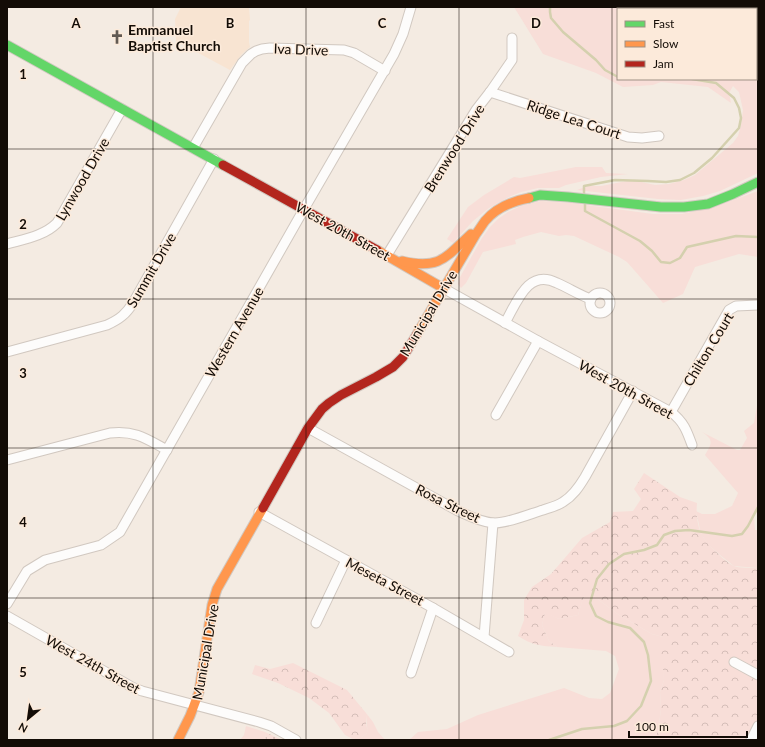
<svg xmlns="http://www.w3.org/2000/svg" width="765" height="747" viewBox="0 0 765 747" font-family="Lato,sans-serif">
	<defs>
		<pattern id="forest-crowns" width="20" height="18" patternUnits="userSpaceOnUse"><rect width="20" height="18" fill="#f8ded8"/><path d="M2 6a3 3 0 1 1 6 0M12 15a3 3 0 1 1 6 0" fill="none" stroke="#d4bdb8"/></pattern>
		<pattern id="park-dots" width="8" height="8" patternUnits="userSpaceOnUse"><rect width="8" height="8" fill="#f8ded8"/><path d="M2 2h.1M6 6h.1" fill="none" stroke="#d4bdb8" stroke-width="1.8" stroke-linecap="round"/></pattern>
	</defs>
	<rect width="100%" height="100%" fill="#f4ebe2"/>
	<path fill="#f8e4d2" d="M181 7H249L250 20 249 21V42L250 47 242 54 230 70 176 41 175 19Z"/>
	<g fill="#f8ded8">
		<path d="M514 7H739L741 9H618V79H756V24L758 26V173L720 191 703 196 681 200 658 199 577 190 588 186H601L632 180 655 185 669 184 684 180 695 175 733 143 738 136 741 125 743 110 739 92 733 86 729 93 731 103 708 87 661 82 653 85 623 87 596 73 543 54Z"/>
		<path d="M576 167H602L606 173 628 174 601 177 566 185 559 188H538L521 192 511 196 489 208 473 221 453 243 447 239 468 207 484 195 514 177 520 178Z"/>
		<path d="M758 191V257L739 254 695 267 683 294 663 303 627 262 619 257 574 236 566 235 559 236 541 232 523 237 515 240 516 244 483 252 466 283 461 288 458 284 459 279 482 238 490 227 498 219 508 212 523 205 541 201 571 203 653 214H682L714 207Z"/>
		<path d="M758 400V511L754 517 755 530H758V568L734 566 720 555 708 544 701 534 696 511 702 514H715L732 506 738 493 705 455C712 443 714 440 702 432L737 450H740L747 438 744 431 754 423Z"/>
		<path d="M584 595 595 597 619 615 652 634 663 637 664 680 660 692 661 709 658 732 648 740H409L418 732 447 729 478 715 564 688 589 698 602 699 610 693 619 669 615 656 606 651 557 647 549 641 542 625 545 612 559 619 578 615Z"/>
		<path d="M366 713 373 722 378 732 385 740H353L351 738 360 740 362 737 367 733C368 727 366 720 366 713Z"/>
		<path d="M246 726 265 732V734L266 740H240L244 735Z"/>
	</g>
	<g fill="url(#forest-crowns)">
		<path d="M644 473 680 497 697 503C696 513 697 524 701 533 704 541 725 562 734 566 738 568 753 568 758 568V740H648L658 732 661 709 660 692 664 680 663 668 660 645 663 637 652 634 619 615 595 597 584 596 578 615 559 619 545 613 542 625 549 641 557 647C541 646 532 645 518 636L524 620V600L532 587 551 574 582 538 610 522 613 512 633 511 641 499 634 489Z"/>
		<path d="M293 663 347 690 366 713V723L367 728V733L362 737 360 740 351 738 345 735 329 713 309 698 278 683 252 674 255 665 270 669Z"/>
	</g>
	<path fill="url(#park-dots)" d="M265 732 282 740H266L265 734Z"/>
	<g fill="none" stroke-linecap="round" stroke-linejoin="round">
		<g stroke="#d4d0ae" stroke-width="2.5">
			<path d="M550 7V12L551 18 563 32 596 60 605 70 618 77"/>
			<path d="M584 194V186L615 180 648 181 666 182 680 180 694 173 712 158 739 128 741 118 739 108 734 98 716 83 692 79"/>
			<path d="M585 203V211L640 241 652 251 661 262 670 263 680 258 687 247 736 236 758 237"/>
			<path d="M549 740 582 729 614 726 627 721 641 706 651 681 648 655 644 642 630 628 608 622 596 616 590 603 597 579 609 564 624 554 644 550 657 545 664 535 675 531 689 530 732 536 742 534 748 526 758 507"/>
		</g>
		<defs>
			<g id="street">
				<path d="M490 92 628 137 642 138 659 136"/>
				<path d="M193 148 242 63 251 54 256 51 262 49 270 48 344 50 354 53 385 71"/>
				<path d="M7 244C25 239 44 236 57 223L122 109"/>
				<path d="M387 255 476 110 490 92 512 60V38"/>
				<path d="M443 288 538 341 671 412C684 422 687 431 692 445"/>
				<circle cx="600" cy="303" r="10"/>
				<path d="M505 323C517 302 528 268 557 283 569 288 579 295 591 299"/>
				<path d="M7 352 107 325C120 319 126 314 133 303L214 159"/>
				<path d="M671 412 729 310 736 306 758 305"/>
				<path d="M496 415 538 341"/>
				<path d="M308 428 458 511C469 516 481 522 493 523 506 524 530 514 543 510 549 508 557 506 563 502 573 496 579 487 585 477L633 391"/>
				<path d="M7 460 110 433C135 430 147 439 167 450"/>
				<path d="M259 512 433 608 509 652"/>
				<path d="M7 604 27 571 45 560 101 545 120 532 304 209 394 54 403 34 411 7"/>
				<path d="M7 616 132 687 142 691 259 722 271 726 296 740"/>
				<path d="M316 623 346 560"/>
				<path d="M484 637 493 523"/>
				<path d="M734 662 758 675"/>
				<path d="M411 673 433 608"/>
				<path d="M751 740 758 726"/>
			</g>
			<g id="fast">
				<path d="M7 45 223 165"/>
				<path d="M529 198 540 195 568 197 661 207H684L708 204 733 194 758 182"/>
			</g>
			<g id="slow">
				<path d="M377 250 443 288"/>
				<path d="M402 261C440 270 446 257 471 234"/>
				<path d="M417 334 476 234C479 230 482 225 485 221 496 208 513 201 529 198"/>
				<path d="M178 740 190 716 199 692 212 605 217 589 263 508"/>
			</g>
			<g id="jam">
				<path d="M756 15 758 17"/>
				<path d="M223 165 377 250"/>
				<path d="M263 508 308 428 322 409 329 403 341 395 376 377 393 367 403 357 417 334"/>
			</g>
		</defs>
		<use href="#street" stroke="#d1c8c0" stroke-width="11"/>
		<use href="#fast" stroke="#d1c8c0" stroke-width="11"/>
		<use href="#slow" stroke="#d1c8c0" stroke-width="11"/>
		<use href="#jam" stroke="#d1c8c0" stroke-width="11"/>
		<use href="#street" stroke="#fdfcfb" stroke-width="9"/>
		<use href="#fast" stroke="#63d668" stroke-width="9"/>
		<use href="#slow" stroke="#ff974d" stroke-width="9"/>
		<use href="#jam" stroke="#b3261e" stroke-width="9"/>
	</g>
	<path fill="none" stroke="#130c06" stroke-width="1" stroke-opacity="0.55" d="M153 7V740M306 7V740M459 7V740M612 7V740M7 149H758M7 299H758M7 448H758M7 598H758"/>
	<defs>
		<symbol id="church-bare" viewBox="-9 -9 18 18"><path d="M-1.2-6h2.4v3.5h3.3v2.4h-3.3V6h-2.4V-.1h-3.3v-2.4h3.3Z" fill="#625a53" stroke="#fceada" stroke-width="2.5" paint-order="stroke"/></symbol>
	</defs>
	<g fill-rule="evenodd">
		<use href="#church-bare" x="107" y="27" width="20" height="20"/>
	</g>
	<g text-anchor="middle" dominant-baseline="central" stroke-width="3" stroke-linejoin="round" paint-order="stroke">
		<g font-size="14" font-weight="bold" fill="#130c06" stroke="#fceada" text-anchor="start">
			<text x="128" y="29">Emmanuel<tspan x="128" dy="16">Baptist Church</tspan></text>
		</g>
		<g font-size="14" fill="#130c06" stroke="#fceada">
			<text transform="translate(301 49) rotate(2)">Iva Drive</text>
			<text transform="translate(574 119) rotate(18)">Ridge Lea Court</text>
			<text transform="translate(454 148) rotate(-58)">Brenwood Drive</text>
			<text transform="translate(82 179) rotate(-60)">Lynwood Drive</text>
			<text transform="translate(343 231) rotate(29)">West 20th Street</text>
			<text transform="translate(151 270) rotate(-60)">Summit Drive</text>
			<text transform="translate(428 313) rotate(-59)">Municipal Drive</text>
			<text transform="translate(234 332) rotate(-60)">Western Avenue</text>
			<text transform="translate(708 349) rotate(-59)">Chilton Court</text>
			<text transform="translate(626 389) rotate(29)">West 20th Street</text>
			<text transform="translate(448 503) rotate(26)">Rosa Street</text>
			<text transform="translate(385 581) rotate(28)">Meseta Street</text>
			<text transform="translate(205 652) rotate(-80)">Municipal Drive</text>
			<text transform="translate(93 664) rotate(29)">West 24th Street</text>
		</g>
	</g>
	<g font-size="13" text-anchor="middle" font-weight="bold" fill="#130c06" stroke="#fceada" stroke-width="3" stroke-linejoin="round" paint-order="stroke">
		<text x="76" y="28">A</text>
		<text x="230" y="28">B</text>
		<text x="382" y="28">C</text>
		<text x="536" y="28">D</text>
		<text x="23" y="79">1</text>
		<text x="23" y="229">2</text>
		<text x="23" y="378">3</text>
		<text x="23" y="527">4</text>
		<text x="23" y="677">5</text>
	</g>
	<rect width="765" height="747" fill="none" stroke="#130c06" stroke-width="16"/>
	<rect x="617" y="8" width="140" height="72" fill="#fceada" stroke="#9f9185"/>
	<rect x="625" y="21" width="20" height="6" fill="#63d668" stroke="#9f9185"/>
	<text x="653" y="28" font-size="12" fill="#130c06">Fast</text>
	<rect x="625" y="41" width="20" height="6" fill="#ff974d" stroke="#9f9185"/>
	<text x="653" y="48" font-size="12" fill="#130c06">Slow</text>
	<rect x="625" y="61" width="20" height="6" fill="#b3261e" stroke="#9f9185"/>
	<text x="653" y="68" font-size="12" fill="#130c06">Jam</text>
	<g transform="translate(28 719) rotate(209)" stroke="#fceada" stroke-width="3" paint-order="stroke">
	<path d="M0-3L7 15L0 10L-7 15Z" fill="#130c06"/>
	<text y="-6" font-size="11" font-weight="bold" text-anchor="middle" fill="#130c06">N</text>
	</g>
	<path d="M629 731v6h118v-6" fill="none" stroke="#130c06" stroke-width="2"/>
	<text x="635" y="731" font-size="12" fill="#130c06" stroke="#fceada" stroke-width="3" paint-order="stroke">100 m</text>
</svg>
